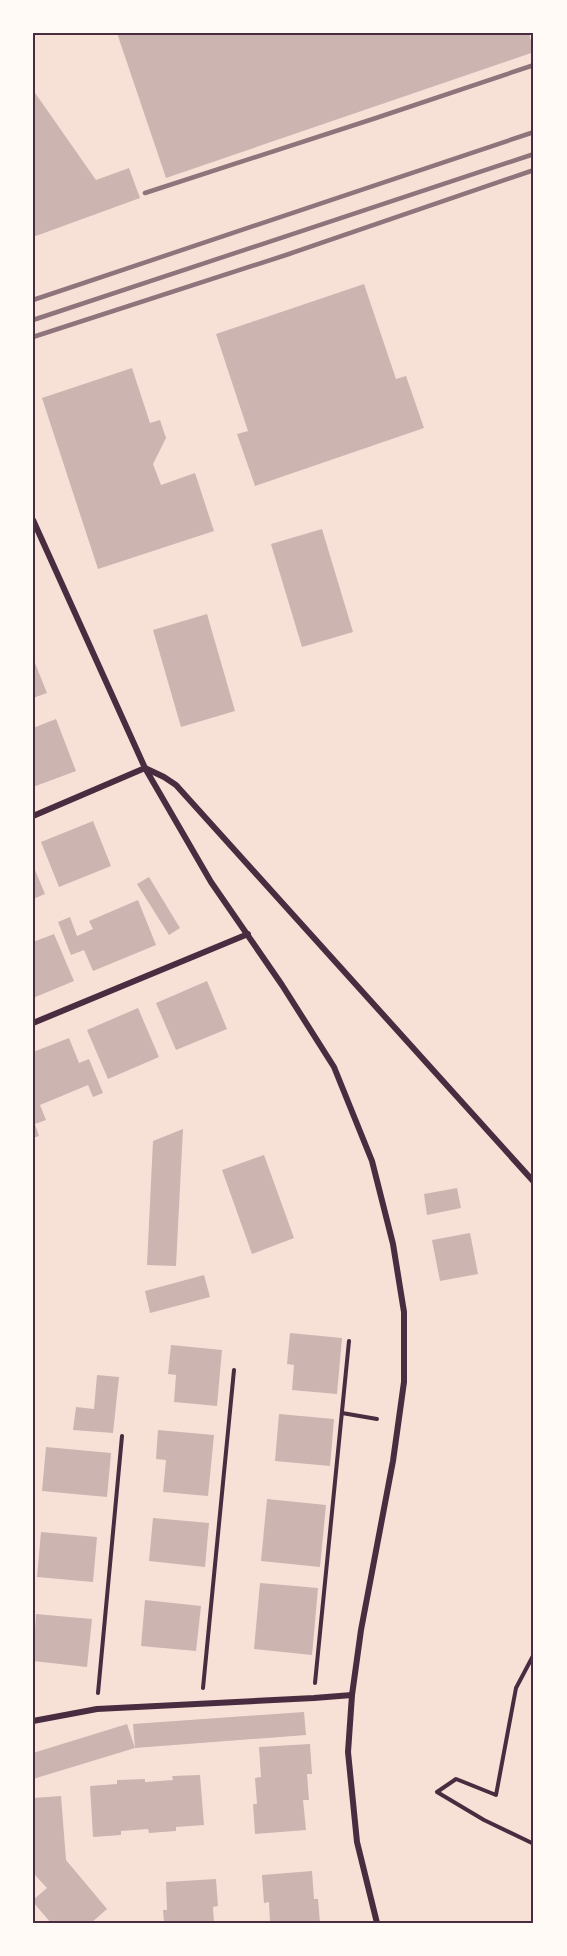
<svg xmlns="http://www.w3.org/2000/svg" width="567" height="1956" viewBox="0 0 567 1956" font-family="Karla,sans-serif">
	<rect width="100%" height="100%" fill="#f7e1d7"/>
	<g fill="#ccb4b1">
		<path d="M117 33H529L534 52 166 178Z"/>
		<path d="M33 90 96 180 129 168 140 198 33 237Z"/>
		<path d="M364 284 396 379 406 376 424 428 255 486 237 434 248 431 216 334Z"/>
		<path d="M132 368 150 423 160 420 166 438 153 464 161 485 195 473 214 531 98 569 42 398Z"/>
		<path d="M322 529 353 632 302 647 271 544Z"/>
		<path d="M207 614 235 711 181 727 153 630Z"/>
		<path d="M33 658 47 693 33 698Z"/>
		<path d="M56 719 76 771 33 787V728Z"/>
		<path d="M93 821 111 866 59 887 41 842Z"/>
		<path d="M35 870 45 894 33 899V871Z"/>
		<path d="M149 877 180 928 169 935 137 884Z"/>
		<path d="M138 900 156 945 93 971 84 950 71 955 58 922 70 917 77 936 93 929 89 921Z"/>
		<path d="M54 934 74 981 33 998V942Z"/>
		<path d="M207 981 227 1029 176 1050 156 1003Z"/>
		<path d="M138 1008 159 1057 108 1079 87 1030Z"/>
		<path d="M69 1038 79 1063 89 1059 103 1093 93 1097 88 1085 40 1105 46 1120 35 1124 39 1136 33 1138V1052Z"/>
		<path d="M183 1129 176 1266 147 1265 153 1141Z"/>
		<path d="M264 1155 294 1238 252 1254 222 1170Z"/>
		<path d="M457 1188 461 1208 427 1215 424 1194Z"/>
		<path d="M470 1233 478 1274 440 1281 432 1240Z"/>
		<path d="M204 1275 210 1297 150 1313 145 1291Z"/>
		<path d="M290 1333 342 1338 337 1394 292 1390 294 1365 287 1364Z"/>
		<path d="M171 1345 222 1350 217 1406 174 1402 176 1375 168 1374Z"/>
		<path d="M97 1375 119 1377 113 1433 73 1430 76 1407 94 1409Z"/>
		<path d="M279 1414 334 1419 330 1466 275 1461Z"/>
		<path d="M158 1430 214 1435 208 1496 163 1492 166 1460 156 1459Z"/>
		<path d="M46 1447 111 1453 107 1497 42 1491Z"/>
		<path d="M267 1499 326 1505 320 1567 261 1561Z"/>
		<path d="M153 1518 209 1523 205 1567 149 1561Z"/>
		<path d="M41 1532 97 1537 93 1582 37 1577Z"/>
		<path d="M260 1583 318 1588 312 1655 254 1649Z"/>
		<path d="M145 1600 201 1606 196 1651 141 1646Z"/>
		<path d="M36 1614 92 1619 87 1667 33 1661Z"/>
		<path d="M304 1712 306 1735 135 1748 133 1724Z"/>
		<path d="M127 1724 135 1748 33 1779V1753Z"/>
		<path d="M310 1744 312 1774H307L309 1800H303L306 1830 255 1834 253 1804H257L255 1778 261 1777 259 1747Z"/>
		<path d="M200 1775 204 1825 176 1827V1831L149 1833 148 1829 121 1831V1835L93 1837 90 1786 117 1784V1780L145 1779V1782L173 1780 172 1776Z"/>
		<path d="M61 1796 66 1860 107 1909 91 1923H51L33 1902V1900L47 1888 35 1875 33 1798Z"/>
		<path d="M312 1871 314 1899H318L320 1923H270L269 1902 264 1903 262 1875Z"/>
		<path d="M216 1879 218 1906 213 1907 214 1923H164L163 1910H167L166 1882Z"/>
	</g>
	<g fill="none" stroke-linecap="round" stroke-linejoin="round">
		<g stroke="#4a2c40" stroke-width="4">
			<path d="M342 1413 377 1419"/>
			<path d="M534 1654 516 1688 496 1795 456 1779 437 1792 484 1820 534 1844"/>
			<path d="M315 1683 349 1341"/>
			<path d="M203 1688 234 1370"/>
			<path d="M98 1693 122 1436"/>
		</g>
		<g stroke="#4a2c40" stroke-width="6">
			<path d="M33 520 145 768 211 882 282 985 334 1067 372 1161 393 1244 404 1312V1382L393 1461 361 1630 352 1695 348 1752 357 1842 377 1923"/>
			<path d="M33 816 145 768 164 777 176 785 534 1182"/>
			<path d="M33 1023 248 934"/>
			<path d="M33 1721 97 1709 314 1698 352 1695"/>
		</g>
		<g stroke="#8f747c" stroke-width="4.5">
			<path d="M145 193 376 118 534 65"/>
			<path d="M33 300 534 132"/>
			<path d="M33 320 534 154"/>
			<path d="M33 337 289 254 534 170"/>
		</g>
	</g>
	<rect width="567" height="1956" fill="none" stroke="#fffaf5" stroke-width="69"/>
	<rect x="34" y="34" width="498" height="1888" fill="none" stroke="#4a2c40" stroke-width="2"/>
</svg>
